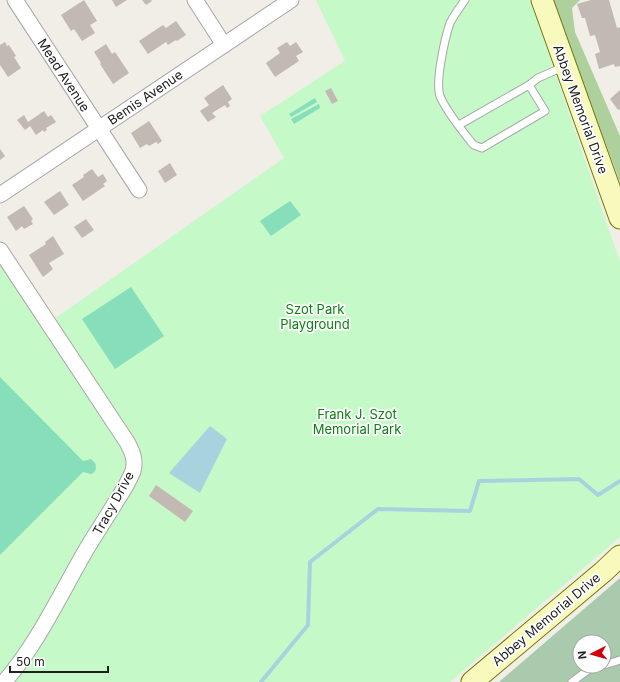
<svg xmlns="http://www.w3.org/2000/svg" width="620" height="682" viewBox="0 0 620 682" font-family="Inter,sans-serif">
	<rect width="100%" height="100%" fill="#f1ede7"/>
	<path fill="#add09d" d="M552 0H580L572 8 575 32 620 136V182Z"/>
	<path fill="#a9caac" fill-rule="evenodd" d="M620 578V682H499ZM580 642H604V666H580Z"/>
	<path fill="#c6f9c8" d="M316 0H530L620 262V537L450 682H0V262L44 326 284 158 260 116 345 61Z"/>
	<g fill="#87deba">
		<path d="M315 98 317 102 291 117 289 114Z"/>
		<path d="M319 104 320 108 294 124 291 119Z"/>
		<path d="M290 201 301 215 271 236 260 221Z"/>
		<path d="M131 287 164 336 115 369 82 319Z"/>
		<path d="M0 377 83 461 91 459 95 463C97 468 96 472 91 474L83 472 0 555Z"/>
	</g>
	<path fill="#a8d3de" d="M210 426 227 439 200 493 169 473Z"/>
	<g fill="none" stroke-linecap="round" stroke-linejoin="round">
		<path stroke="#a8d3de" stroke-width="4" d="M261 682 308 625 310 562 378 509 470 511 479 481 579 479 598 495 620 481"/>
	</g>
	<g fill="#c2b9b3">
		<path d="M84 0 97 21 90 25 95 33 82 41 74 29 71 31 61 15Z"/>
		<path d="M112 0H127L116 7Z"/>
		<path d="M142 0H151L152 1 146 5Z"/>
		<path d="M591 0H609L617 28 620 27V66L615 67 614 64 599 69 595 54 600 52 595 35 590 36 585 18H582L577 4Z"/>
		<path d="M176 21 186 35 177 41 176 40 168 45 166 42 148 54 139 41 163 25 166 28Z"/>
		<path d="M5 42 7 46 9 45 16 56 14 57 21 68 8 77 0 65V45Z"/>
		<path d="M287 42 290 46 296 42 303 52 296 56 299 61 275 77 266 63 280 53 277 48Z"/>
		<path d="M106 44 112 54 115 52 129 73 113 84 100 64 101 63 94 52Z"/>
		<path d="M223 85 232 99 228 102 230 106 227 108 225 105 212 113 216 117 208 122 200 111 209 105 204 98Z"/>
		<path d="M331 88 338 101 332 104 325 91Z"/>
		<path d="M620 90V109L618 110 610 99Z"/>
		<path d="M44 111 48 117 51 115 56 122 46 128 47 130 44 132 43 130 36 135 30 126 25 130 17 120 24 115 28 122Z"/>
		<path d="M149 121 162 141 158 144 156 142 149 146 147 144 140 148 131 133Z"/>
		<path d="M0 149 5 156 0 160Z"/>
		<path d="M170 163 177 175 165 183 158 171Z"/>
		<path d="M92 169 98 177 103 174 107 181 103 184 105 186 83 201 72 185 84 177 83 175Z"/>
		<path d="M60 191 69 205 54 215 44 202Z"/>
		<path d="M24 206 33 219 31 221 33 224 24 229 22 226 16 231 7 217Z"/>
		<path d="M86 219 94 230 82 238 74 227Z"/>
		<path d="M53 236 64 254 49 263 53 269 43 277 29 255 46 244 45 242Z"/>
		<path d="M156 485 193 511 185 522 149 496Z"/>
	</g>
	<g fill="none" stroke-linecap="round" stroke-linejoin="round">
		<defs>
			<g id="lane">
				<path d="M465 0C460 7 454 15 450 23 445 38 435 81 440 96 446 111 461 129 471 142L474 145 482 148 545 111 529 85"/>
				<path d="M459 125 529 85 538 78 563 67"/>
				<path d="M604 665 620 660"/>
				<path d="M572 682 588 670 601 666"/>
			</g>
			<g id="street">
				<path d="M15 0 139 190"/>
				<path d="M195 0 224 45"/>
				<path d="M0 195 291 0"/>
				<path d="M0 250 127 442C132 451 136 460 133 471 129 481 123 491 117 500 107 517 96 533 86 550 61 593 37 645 4 682"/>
			</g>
			<g id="secondary">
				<path d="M542 0 620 218"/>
				<path d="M472 682 603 572 620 556"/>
			</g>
		</defs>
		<use href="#lane" stroke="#a8a8a8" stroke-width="9"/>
		<use href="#street" stroke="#a8a8a8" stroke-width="17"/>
		<use href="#secondary" stroke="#707906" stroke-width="23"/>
		<use href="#lane" stroke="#fff" stroke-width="7"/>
		<use href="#street" stroke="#fff" stroke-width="15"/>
		<use href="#secondary" stroke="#f8f9bd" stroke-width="21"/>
	</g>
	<g text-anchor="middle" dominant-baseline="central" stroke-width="3.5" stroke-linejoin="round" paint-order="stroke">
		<g font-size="13" fill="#212121" stroke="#fff">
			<text transform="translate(64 75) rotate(57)">Mead Avenue</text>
			<text transform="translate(145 97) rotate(-34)">Bemis Avenue</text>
			<text transform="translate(581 109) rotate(70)">Abbey Memorial Drive</text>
			<text transform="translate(113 503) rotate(-61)">Tracy Drive</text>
			<text transform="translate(546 619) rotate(-40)">Abbey Memorial Drive</text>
		</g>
		<g font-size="13" fill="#0d8013" stroke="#fff">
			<text x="315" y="309">Szot Park<tspan x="315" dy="15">Playground</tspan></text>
			<text x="357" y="414">Frank J. Szot<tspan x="357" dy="15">Memorial Park</tspan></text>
		</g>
	</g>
	<g transform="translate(592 654) rotate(264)"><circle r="19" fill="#ffffff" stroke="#a6a6a6"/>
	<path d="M0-3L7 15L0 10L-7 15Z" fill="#cf0209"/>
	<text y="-6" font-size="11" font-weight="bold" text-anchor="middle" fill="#212121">N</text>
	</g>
	<path d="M10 666v6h98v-6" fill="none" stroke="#212121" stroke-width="2"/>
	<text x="16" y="666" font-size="12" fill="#212121" stroke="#ffffff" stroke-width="3" paint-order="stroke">50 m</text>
</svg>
